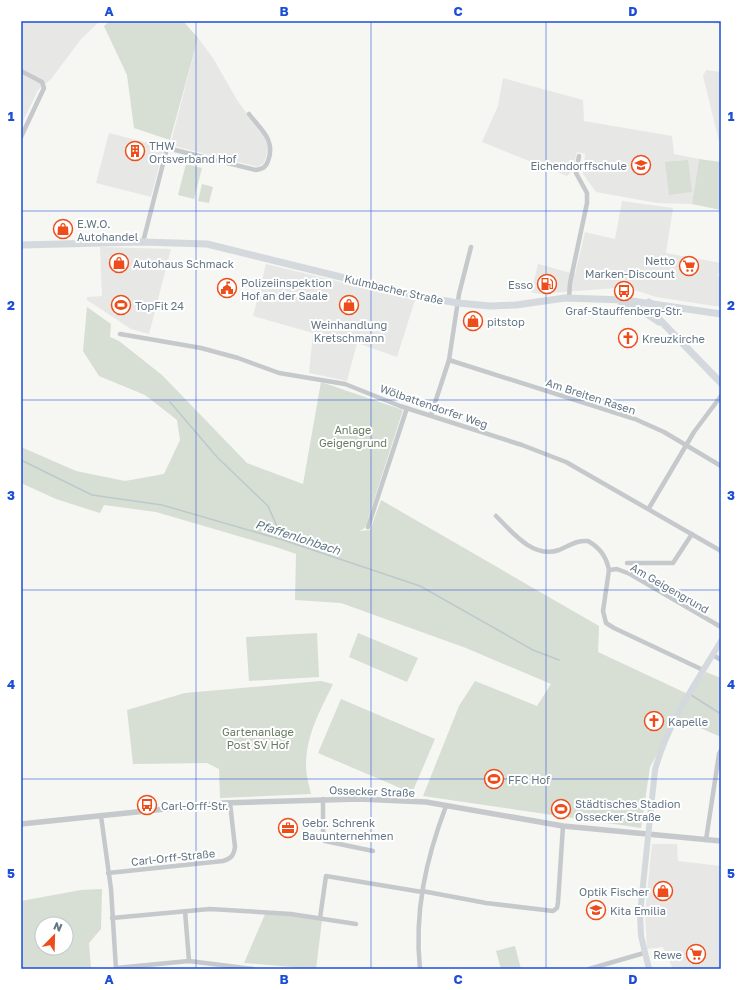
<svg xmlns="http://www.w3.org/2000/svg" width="742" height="990" viewBox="0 0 742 990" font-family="'Golos Text',sans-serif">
	<rect width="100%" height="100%" fill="#f6f6f2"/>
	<g fill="#e7e8e6">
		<path d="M21 21H100L82 38 51 79 38 90 21 125Z"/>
		<path d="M676 21H721V24L701 22Z"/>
		<path d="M198 38 213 58 237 100 265 138 269 148 264 163 258 167 174 146 171 142Z"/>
		<path d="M706 70 721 72V141H719L703 76Z"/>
		<path d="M503 78 583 100 584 121 672 136 674 154 699 159 692 204 657 203 596 192 583 174 585 154 577 152 572 171 567 176 482 142 498 106Z"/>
		<path d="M109 133 164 147 151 197 96 183Z"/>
		<path d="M622 201 673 208 666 253 721 263 718 276 721 278V307L656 297 635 290 616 288 539 294 531 292 538 264 575 274 585 232 615 239Z"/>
		<path d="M100 247 171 249 149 334 131 329 87 300V297L102 296Z"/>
		<path d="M266 264 415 300 397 357 357 343 347 381 309 373 313 333 253 316Z"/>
		<path d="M652 844H677L678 861 721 866V969H673L663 947 647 949 645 913Z"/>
	</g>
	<g fill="#d7ded3" fill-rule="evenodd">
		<path d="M110 21H183L198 38 170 140 134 128 127 75 104 26Z"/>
		<path d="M699 159 721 162V210L692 204Z"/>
		<path d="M688 160 692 192 669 195 665 162Z"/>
		<path d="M186 164 202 168 194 199 178 195Z"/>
		<path d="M202 184 213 187 209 203 198 201Z"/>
		<path d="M87 307 111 324 110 337 119 341 162 375 247 463 303 484 321 382 403 410 365 528 359 531 370 530 381 500 599 626 598 652 690 695 706 672 721 678V737L677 718 650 767 641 828 423 796 459 706 475 681 537 706 551 684 466 648 341 603 295 600 296 554 279 548 156 512 104 505 100 513 56 499 21 483V447L76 471 125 481 164 474 180 440 177 420 145 395 99 376 83 351Z"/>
		<path d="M317 633 319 677 249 681 246 637Z"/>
		<path d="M358 633 418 658 407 682 349 657Z"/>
		<path d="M321 681 333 684C320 711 306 735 306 766 306 775 309 785 311 794L220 798 219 769 207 763 133 764 127 710 185 693Z"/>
		<path d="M341 699 435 739 412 793 318 753Z"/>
		<path d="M102 889 101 929 89 943 91 969H21V901L81 890ZM42 924H66V948H42Z"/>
		<path d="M266 912 322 920 316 969 244 963Z"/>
		<path d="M515 946 521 969H501L496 951Z"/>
	</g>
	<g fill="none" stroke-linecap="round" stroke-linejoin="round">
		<g stroke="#bcc9cd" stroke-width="1.5">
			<path d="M170 402 217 457 268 506 283 540"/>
			<path d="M21 460 92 495 162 505 283 540 420 586 533 650 559 660"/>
			<path d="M691 695 721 714"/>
		</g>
		<g stroke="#c5c9cc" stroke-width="4.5">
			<path d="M21 71 42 82 44 88 21 137"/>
			<path d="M143 242 167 148 256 170C263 169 266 167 268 161 276 140 261 130 249 114"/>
			<path d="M569 298 570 283 587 203V193L576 173 579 156"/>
			<path d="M120 334 201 348 238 358 279 373 345 384 400 406 522 445 566 462 721 551"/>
			<path d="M449 360 635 419 664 432 721 466"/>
			<path d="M431 415 449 360 459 294 471 247"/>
			<path d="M649 508 694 432 721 396"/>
			<path d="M496 516C512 532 533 559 559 550 569 546 576 540 588 541 600 548 606 556 609 570"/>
			<path d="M368 527 407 408"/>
			<path d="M627 563H673L692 534"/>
			<path d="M713 655 721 660"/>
			<path d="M703 670 614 628 606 623 603 611 609 570 617 569 630 574 721 627"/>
			<path d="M323 799V830L325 841 373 851"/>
			<path d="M101 816 111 889 116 969"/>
			<path d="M706 840 719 754 721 750"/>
			<path d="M108 873 223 861C231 859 234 855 235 847L230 803"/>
			<path d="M422 891 486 903 553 911 557 908 558 902 563 826"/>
			<path d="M185 911 189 961"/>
			<path d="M112 918 210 909 291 914 356 924"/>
			<path d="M320 918 326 876 422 892"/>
			<path d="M116 968 189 961 253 969"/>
			<path d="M420 969C414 912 426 859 446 806"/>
			<path d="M589 969 644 953"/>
		</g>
		<path stroke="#c5c9cc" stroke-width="5.5" d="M21 824 223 803 359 799 426 802 563 826 721 841"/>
		<path stroke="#d4d9dd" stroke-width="6" d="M649 969 641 936 640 914 655 770C668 722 696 683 721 641"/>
		<g stroke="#d4d9dd" stroke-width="7">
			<path d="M21 245 143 242 207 244 418 296 458 303 490 306 516 305 565 298 625 300 721 314"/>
			<path d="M621 302 638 308 659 322"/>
			<path d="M649 302C656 306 656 314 660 320L721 383"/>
		</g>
	</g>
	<path fill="none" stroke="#1d4ed8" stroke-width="1" stroke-opacity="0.55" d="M196 21V969M371 21V969M546 21V969M21 211H721M21 400H721M21 590H721M21 779H721"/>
	<defs>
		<symbol id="building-ring" viewBox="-11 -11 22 22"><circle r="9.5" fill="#fff" stroke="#ed4d1b" stroke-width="1.5"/><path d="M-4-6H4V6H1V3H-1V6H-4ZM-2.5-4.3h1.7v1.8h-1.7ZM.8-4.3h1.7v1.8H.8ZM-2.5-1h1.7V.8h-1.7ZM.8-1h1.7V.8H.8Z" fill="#ed4d1b"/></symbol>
		<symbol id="school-ring" viewBox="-11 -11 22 22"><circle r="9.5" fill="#fff" stroke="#ed4d1b" stroke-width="1.5"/><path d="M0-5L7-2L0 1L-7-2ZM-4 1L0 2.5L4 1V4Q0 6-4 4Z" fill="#ed4d1b"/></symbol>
		<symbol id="shop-ring" viewBox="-11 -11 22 22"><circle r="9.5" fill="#fff" stroke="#ed4d1b" stroke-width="1.5"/><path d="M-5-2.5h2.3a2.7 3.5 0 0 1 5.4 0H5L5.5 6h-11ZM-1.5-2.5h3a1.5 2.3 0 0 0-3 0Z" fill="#ed4d1b"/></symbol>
		<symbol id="supermarket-ring" viewBox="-11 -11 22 22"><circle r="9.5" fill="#fff" stroke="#ed4d1b" stroke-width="1.5"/><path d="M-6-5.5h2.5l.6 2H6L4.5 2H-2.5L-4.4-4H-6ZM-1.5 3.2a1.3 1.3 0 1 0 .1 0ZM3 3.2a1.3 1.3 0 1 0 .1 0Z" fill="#ed4d1b"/></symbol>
		<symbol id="fuel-ring" viewBox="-11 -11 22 22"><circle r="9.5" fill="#fff" stroke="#ed4d1b" stroke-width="1.5"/><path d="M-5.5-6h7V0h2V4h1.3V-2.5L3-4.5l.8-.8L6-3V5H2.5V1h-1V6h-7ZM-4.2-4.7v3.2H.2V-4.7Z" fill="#ed4d1b"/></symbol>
		<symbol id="civic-ring" viewBox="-11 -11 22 22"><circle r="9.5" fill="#fff" stroke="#ed4d1b" stroke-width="1.5"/><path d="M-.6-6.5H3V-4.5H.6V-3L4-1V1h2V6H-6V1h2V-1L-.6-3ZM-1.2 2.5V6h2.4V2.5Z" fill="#ed4d1b"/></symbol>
		<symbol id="bus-ring" viewBox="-11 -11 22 22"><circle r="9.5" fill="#fff" stroke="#ed4d1b" stroke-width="1.5"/><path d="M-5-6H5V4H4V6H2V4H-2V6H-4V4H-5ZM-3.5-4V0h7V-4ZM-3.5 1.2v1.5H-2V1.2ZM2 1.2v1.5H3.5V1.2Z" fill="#ed4d1b"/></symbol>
		<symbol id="stadium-ring" viewBox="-11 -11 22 22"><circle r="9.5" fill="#fff" stroke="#ed4d1b" stroke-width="1.5"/><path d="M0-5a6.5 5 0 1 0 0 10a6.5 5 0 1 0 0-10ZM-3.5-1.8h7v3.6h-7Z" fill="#ed4d1b"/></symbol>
		<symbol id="church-ring" viewBox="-11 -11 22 22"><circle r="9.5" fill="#fff" stroke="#ed4d1b" stroke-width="1.5"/><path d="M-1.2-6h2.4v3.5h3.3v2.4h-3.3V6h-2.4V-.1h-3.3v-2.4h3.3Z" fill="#ed4d1b"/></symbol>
		<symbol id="office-ring" viewBox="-11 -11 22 22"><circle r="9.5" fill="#fff" stroke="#ed4d1b" stroke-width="1.5"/><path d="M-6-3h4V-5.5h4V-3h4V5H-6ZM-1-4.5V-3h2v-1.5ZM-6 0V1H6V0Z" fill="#ed4d1b"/></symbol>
	</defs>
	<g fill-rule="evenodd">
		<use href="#building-ring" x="124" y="140" width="22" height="22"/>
		<use href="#school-ring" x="630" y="154" width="22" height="22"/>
		<use href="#shop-ring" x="52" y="218" width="22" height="22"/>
		<use href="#shop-ring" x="108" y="252" width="22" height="22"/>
		<use href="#supermarket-ring" x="678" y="255" width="22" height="22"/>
		<use href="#fuel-ring" x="536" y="273" width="22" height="22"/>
		<use href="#civic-ring" x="216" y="277" width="22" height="22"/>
		<use href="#bus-ring" x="613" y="280" width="22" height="22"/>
		<use href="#stadium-ring" x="110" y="294" width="22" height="22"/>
		<use href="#shop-ring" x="338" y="294" width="22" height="22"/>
		<use href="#shop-ring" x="462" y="310" width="22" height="22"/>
		<use href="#church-ring" x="617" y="327" width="22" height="22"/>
		<use href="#church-ring" x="643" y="710" width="22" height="22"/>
		<use href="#stadium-ring" x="483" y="768" width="22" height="22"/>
		<use href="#bus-ring" x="136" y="794" width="22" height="22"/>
		<use href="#stadium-ring" x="550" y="798" width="22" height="22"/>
		<use href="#office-ring" x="277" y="817" width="22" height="22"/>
		<use href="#shop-ring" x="652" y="880" width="22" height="22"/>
		<use href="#school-ring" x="585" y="899" width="22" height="22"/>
		<use href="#supermarket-ring" x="685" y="943" width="22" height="22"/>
	</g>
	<g text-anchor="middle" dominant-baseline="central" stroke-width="4" stroke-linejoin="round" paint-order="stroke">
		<g font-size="11" fill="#637685" stroke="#fff" text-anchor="start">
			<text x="149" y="145">THW<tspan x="149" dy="13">Ortsverband Hof</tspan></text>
			<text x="627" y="165" text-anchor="end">Eichendorffschule</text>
			<text x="77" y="223">E.W.O.<tspan x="77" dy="13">Autohandel</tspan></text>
			<text x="675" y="260" text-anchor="end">Netto<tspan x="675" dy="13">Marken-Discount</tspan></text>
			<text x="133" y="263">Autohaus Schmack</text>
			<text x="241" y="282">Polizeiinspektion<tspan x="241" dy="13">Hof an der Saale</tspan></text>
			<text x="533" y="284" text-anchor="end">Esso</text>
			<text x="135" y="305">TopFit 24</text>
			<text x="624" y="310" text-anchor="middle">Graf-Stauffenberg-Str.</text>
			<text x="487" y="321">pitstop</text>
			<text x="349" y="324" text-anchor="middle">Weinhandlung<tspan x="349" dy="13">Kretschmann</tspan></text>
			<text x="642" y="338">Kreuzkirche</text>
			<text x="668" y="721">Kapelle</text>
			<text x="508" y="779">FFC Hof</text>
			<text x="575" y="803">Städtisches Stadion<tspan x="575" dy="13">Ossecker Straße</tspan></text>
			<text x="161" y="805">Carl-Orff-Str.</text>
			<text x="302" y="822">Gebr. Schrenk<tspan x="302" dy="13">Bauunternehmen</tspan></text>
			<text x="649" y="891" text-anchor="end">Optik Fischer</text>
			<text x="610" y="910">Kita Emilia</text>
			<text x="682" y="954" text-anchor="end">Rewe</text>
		</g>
		<g font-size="11" fill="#637685" stroke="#fff">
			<text transform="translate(394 289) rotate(13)">Kulmbacher Straße</text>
			<text transform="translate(591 396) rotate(18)">Am Breiten Rasen</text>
			<text transform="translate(434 406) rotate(19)">Wölbattendorfer Weg</text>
			<text transform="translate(670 588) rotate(30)">Am Geigengrund</text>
			<text transform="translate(372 791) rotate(2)">Ossecker Straße</text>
			<text transform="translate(173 857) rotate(-6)">Carl-Orff-Straße</text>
		</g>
		<g font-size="11" fill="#687c63" stroke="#fff">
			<text x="353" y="429">Anlage<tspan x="353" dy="13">Geigengrund</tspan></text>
			<text x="258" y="731">Gartenanlage<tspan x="258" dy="13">Post SV Hof</tspan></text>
		</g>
		<g font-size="12" font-style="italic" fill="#5f7882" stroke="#fff">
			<text transform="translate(298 537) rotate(18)">Pfaffenlohbach</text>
		</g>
	</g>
	<rect width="742" height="990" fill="none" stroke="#ffffff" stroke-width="44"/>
	<g transform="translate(54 936) rotate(23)"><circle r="19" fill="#ffffff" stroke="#c1c8ce"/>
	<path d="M0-3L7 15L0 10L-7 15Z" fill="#ed4d1b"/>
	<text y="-6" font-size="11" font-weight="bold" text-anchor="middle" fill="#637685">N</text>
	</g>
	<rect x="22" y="22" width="698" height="946" fill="none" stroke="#1d4ed8" stroke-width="1.5"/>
	<g font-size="13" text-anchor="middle" font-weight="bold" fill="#1d4ed8">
		<text x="109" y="16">A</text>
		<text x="284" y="16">B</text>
		<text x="458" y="16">C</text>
		<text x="633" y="16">D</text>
		<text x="11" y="121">1</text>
		<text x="731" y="121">1</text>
		<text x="11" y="310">2</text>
		<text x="731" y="310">2</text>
		<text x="11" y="500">3</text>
		<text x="731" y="500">3</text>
		<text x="11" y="689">4</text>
		<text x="731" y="689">4</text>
		<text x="11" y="878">5</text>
		<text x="731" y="878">5</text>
		<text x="109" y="984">A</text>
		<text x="284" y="984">B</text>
		<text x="458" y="984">C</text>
		<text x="633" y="984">D</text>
	</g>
</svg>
